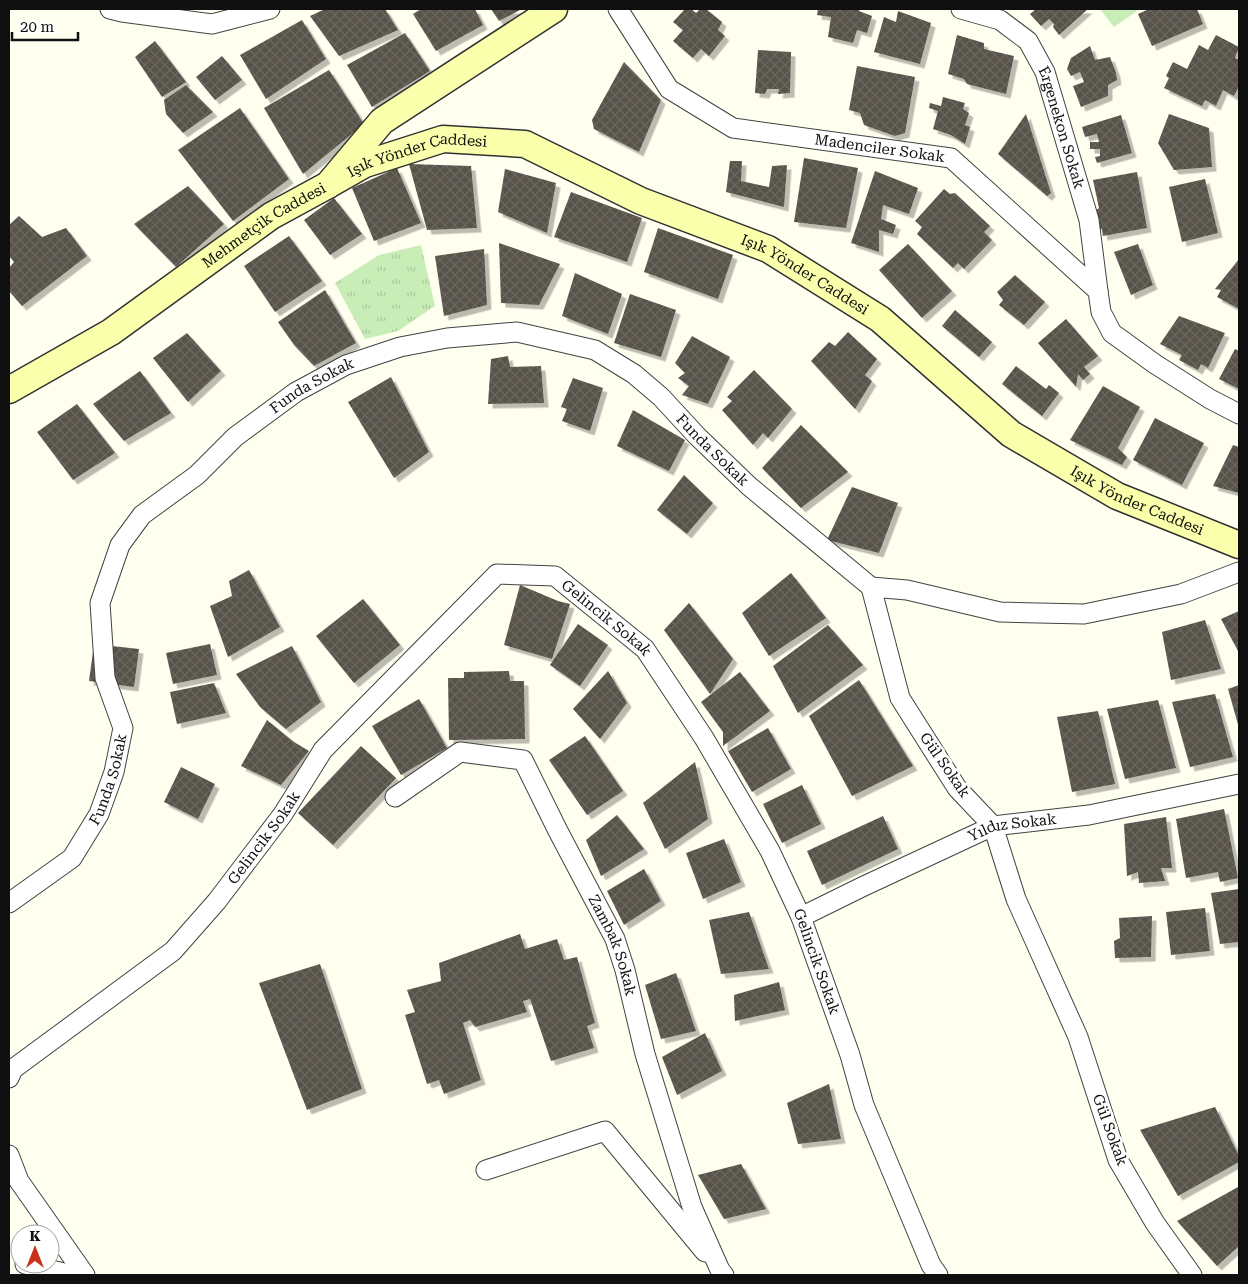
<svg xmlns="http://www.w3.org/2000/svg" width="1248" height="1284" viewBox="0 0 1248 1284" font-family="'Roboto Serif',serif">
	<defs>
		<pattern id="grass-tufts" width="24" height="20" patternUnits="userSpaceOnUse" patternTransform="scale(1.25)"><rect width="24" height="20" fill="#c9edb6"/><path d="M3 7l-1-3M5 7V3M7 7l1-3M15 17l-1-3M17 17v-4M19 17l1-3" fill="none" stroke="#abca9b"/></pattern>
		<pattern id="building-cross-hatch" width="8" height="8" patternUnits="userSpaceOnUse" patternTransform="scale(1.25)"><rect width="8" height="8" fill="#58524a"/><path d="M0 0l8 8M0 8l8-8" fill="none" stroke="#6b6660"/></pattern>
		<filter id="shadow"><feDropShadow dx="4.5" dy="4.5" stdDeviation="0" flood-color="#0004"/></filter>
	</defs>
	<rect width="100%" height="100%" fill="#fffff0"/>
	<g fill="url(#grass-tufts)">
		<path d="M1100 9H1140L1114 27Z"/>
		<path d="M421 245 435 306 398 331 365 339 335 283 379 255Z"/>
	</g>
	<g fill="url(#building-cross-hatch)" filter="url(#shadow)">
		<path d="M325 9H385L398 30 339 56 310 16Z"/>
		<path d="M421 9H475L483 25 436 51 413 14Z"/>
		<path d="M491 9H522L499 21Z"/>
		<path d="M685 9H691L696 13 700 9H706L722 22 718 30 725 36 709 56 701 49 693 58 673 41 683 30 673 22Z"/>
		<path d="M818 9H860L859 11 872 16 867 33 857 30 853 43 828 37 831 17 817 15Z"/>
		<path d="M1036 9H1088L1059 35 1053 27 1054 24 1049 19 1041 26 1030 14Z"/>
		<path d="M1149 9H1197L1203 24 1152 46 1138 14Z"/>
		<path d="M898 11 931 23 920 64 874 52 884 17 896 22Z"/>
		<path d="M302 20 326 59 266 99 240 55Z"/>
		<path d="M405 33 430 71 372 107 347 65Z"/>
		<path d="M957 35 984 43V49L1014 56 1006 94 967 84 964 79 948 74Z"/>
		<path d="M1216 35 1239 47 1235 58 1239 60V86L1234 96 1223 90 1216 106 1205 100 1202 106 1164 88 1169 78 1166 76 1173 62 1187 69 1199 45 1208 50Z"/>
		<path d="M155 41 186 82 162 97 135 57Z"/>
		<path d="M1090 46 1095 60 1110 57 1116 73 1117 80 1108 85V96L1081 107 1073 86 1084 82 1080 72 1071 76 1067 69 1071 58Z"/>
		<path d="M758 50 791 52 790 93 778 94 779 89H767L765 94 755 93Z"/>
		<path d="M222 56 242 80 215 100 196 77Z"/>
		<path d="M624 62 661 100 639 152 594 129 592 120Z"/>
		<path d="M857 66 915 77 905 133 895 136 864 125 860 113 849 110Z"/>
		<path d="M329 70 364 124 303 174 264 108Z"/>
		<path d="M186 85 213 112 183 133 166 114 164 100Z"/>
		<path d="M943 97 965 103 963 109 969 113 965 125 970 127 965 144 951 135 933 129 938 111 929 108 930 103 941 106Z"/>
		<path d="M240 108 289 179 233 221 178 150Z"/>
		<path d="M1026 114 1051 193 1047 196 998 154Z"/>
		<path d="M1169 114 1209 128 1212 167 1174 170 1158 143Z"/>
		<path d="M1121 115 1132 153 1097 163 1095 157 1100 156V149H1090V142H1099L1097 134 1085 137 1082 127Z"/>
		<path d="M804 158 858 168 846 228 794 222Z"/>
		<path d="M730 161H742L741 181 769 187 772 166 787 165 784 207 726 192Z"/>
		<path d="M409 164 471 166 477 228 427 230Z"/>
		<path d="M397 168 421 223 374 241 352 188Z"/>
		<path d="M505 169 556 183 547 233 498 212Z"/>
		<path d="M875 171 918 188 909 214 883 205 881 219 896 225 893 234 879 230V252L851 243Z"/>
		<path d="M1137 172 1147 228 1103 236 1102 229 1098 230 1095 211 1099 208 1093 180Z"/>
		<path d="M1205 179 1218 233 1182 242 1169 187Z"/>
		<path d="M188 186 224 224 176 267 134 224Z"/>
		<path d="M944 189 950 194 955 193 990 226 984 232 992 240 964 269 958 263 953 268 917 234 922 227 915 221Z"/>
		<path d="M571 192 642 218 627 262 554 237Z"/>
		<path d="M334 198 362 234 330 255 304 220Z"/>
		<path d="M19 216 42 237 66 228 87 256 22 306 9 291V268L14 262 9 256V225Z"/>
		<path d="M658 228 733 255 718 299 644 272Z"/>
		<path d="M289 236 322 281 275 312 244 266Z"/>
		<path d="M499 243 560 264 539 305 501 303Z"/>
		<path d="M908 244 952 291 922 318 879 270Z"/>
		<path d="M1138 244 1153 285 1131 295 1114 252Z"/>
		<path d="M484 249 487 305 444 316 435 256Z"/>
		<path d="M1239 259V309L1217 297 1221 290 1215 289Z"/>
		<path d="M575 273 622 294 608 334 562 316Z"/>
		<path d="M1015 275 1045 302 1024 325 999 305 1003 300 997 292Z"/>
		<path d="M325 290 356 343 314 366 294 345 278 322Z"/>
		<path d="M630 294 676 310 661 357 614 343Z"/>
		<path d="M955 310 992 342 979 357 942 326Z"/>
		<path d="M1179 316 1225 333 1208 368 1201 364 1198 370 1179 360 1182 355 1160 344Z"/>
		<path d="M1066 319 1098 356 1084 367 1090 374 1083 380 1078 374 1076 387 1038 343Z"/>
		<path d="M848 332 877 359 865 375 872 381 855 409 811 361 829 342 835 346Z"/>
		<path d="M187 333 221 371 188 402 153 358Z"/>
		<path d="M692 336 730 357 708 404 682 395 689 386 678 378 685 373 675 363Z"/>
		<path d="M1235 349 1239 351V389L1219 379Z"/>
		<path d="M508 356 510 367 541 366 544 403 488 404 491 359Z"/>
		<path d="M1016 366 1046 389 1049 385 1059 393 1042 416 1002 384Z"/>
		<path d="M754 370 792 409 768 438 763 433 753 445 722 410 732 401 727 397Z"/>
		<path d="M140 371 171 413 124 441 93 404Z"/>
		<path d="M391 377 429 452 394 478 348 402Z"/>
		<path d="M573 378 603 388 590 431 562 421 567 409 561 407Z"/>
		<path d="M1103 386 1140 407 1118 448 1127 457 1122 465 1070 440Z"/>
		<path d="M77 404 115 453 73 480 37 432Z"/>
		<path d="M633 410 685 440 669 471 617 446Z"/>
		<path d="M1155 418 1204 443 1182 485 1133 460Z"/>
		<path d="M801 425 848 472 801 508 762 468Z"/>
		<path d="M1233 445 1239 447V493L1213 486Z"/>
		<path d="M684 475 713 503 687 534 657 510Z"/>
		<path d="M852 487 898 503 879 553 827 540Z"/>
		<path d="M249 570 280 627 228 657 210 606 232 596 229 581Z"/>
		<path d="M791 573 826 618 769 656 742 613Z"/>
		<path d="M520 585 558 601 570 604 552 659 504 645Z"/>
		<path d="M363 599 400 645 354 683 316 636Z"/>
		<path d="M689 603 733 659 710 694 664 630Z"/>
		<path d="M1239 611V653L1221 619Z"/>
		<path d="M1205 620 1221 669 1171 680 1162 632Z"/>
		<path d="M578 624 608 645 580 686 550 665Z"/>
		<path d="M828 625 863 665 798 713 773 666Z"/>
		<path d="M94 644 139 649 134 687 89 681Z"/>
		<path d="M210 644 217 675 173 684 166 653Z"/>
		<path d="M292 646 321 702 286 729 260 707 236 674Z"/>
		<path d="M509 671 510 681H524L525 739 449 740 448 678H464V672Z"/>
		<path d="M608 671 627 703 600 739 573 709Z"/>
		<path d="M740 672 770 711 723 746V732L701 702Z"/>
		<path d="M859 680 913 766 852 796 809 716Z"/>
		<path d="M214 683 226 713 177 724 170 692Z"/>
		<path d="M1239 685V728L1228 689Z"/>
		<path d="M1215 694 1233 757 1190 767 1172 702Z"/>
		<path d="M419 699 447 748 401 775 372 726Z"/>
		<path d="M1158 700 1176 768 1125 779 1107 709Z"/>
		<path d="M1098 711 1115 784 1072 792 1057 717Z"/>
		<path d="M267 720 294 742 309 751 281 785 241 766Z"/>
		<path d="M768 728 791 769 752 792 728 751Z"/>
		<path d="M585 736 623 791 587 815 549 760Z"/>
		<path d="M361 746 396 778 333 845 298 813Z"/>
		<path d="M695 762 708 819 665 849 643 803Z"/>
		<path d="M181 767 215 784 198 819 164 802Z"/>
		<path d="M802 785 821 824 782 843 763 804Z"/>
		<path d="M1224 809 1238 878 1220 882 1218 872 1186 878 1176 819Z"/>
		<path d="M617 815 644 849 601 876 586 840Z"/>
		<path d="M883 816 898 849 822 885 807 851Z"/>
		<path d="M1166 817 1172 868H1161L1165 881 1139 883 1138 872 1127 876 1124 824Z"/>
		<path d="M724 839 741 882 703 899 686 853Z"/>
		<path d="M644 869 661 901 624 925 607 891Z"/>
		<path d="M1239 889V942L1220 944 1211 893Z"/>
		<path d="M1205 908 1210 951 1171 955 1166 912Z"/>
		<path d="M749 912 769 969 721 974 709 920Z"/>
		<path d="M1152 916 1151 957 1115 958 1114 941 1120 938 1119 918Z"/>
		<path d="M520 934 525 949 557 939 564 960 577 957 595 1023 587 1026 594 1048 551 1061 530 999 523 1001 527 1012 475 1027 470 1020 463 1023 481 1080 444 1094 439 1080 427 1084 405 1015 415 1012 407 990 441 981 439 963Z"/>
		<path d="M320 964 362 1089 307 1110 259 983Z"/>
		<path d="M676 973 696 1031 661 1039 645 985Z"/>
		<path d="M779 982 785 1010 735 1021 734 995Z"/>
		<path d="M705 1033 722 1071 677 1095 662 1057Z"/>
		<path d="M829 1084 841 1139 798 1144 787 1103Z"/>
		<path d="M1215 1107 1239 1156V1162L1178 1196 1140 1130Z"/>
		<path d="M741 1164 766 1209 724 1219 698 1175Z"/>
		<path d="M1238 1187 1239 1246 1217 1266 1177 1221Z"/>
	</g>
	<g fill="none" stroke-linecap="round" stroke-linejoin="round">
		<defs>
			<g id="street">
				<path d="M110 9 122 12 212 24 270 9"/>
				<path id="s1" d="M618 9 669 89 733 128 951 158 1098 291 1101 312 1112 333 1155 364 1210 399 1239 414"/>
				<path id="s2" d="M961 9 1000 20 1028 41 1045 72 1089 220 1098 291"/>
				<path id="s3" d="M395 797 460 752 523 760 558 831 615 939 625 970 645 1054 692 1207 720 1270 724 1275"/>
				<path id="s4" d="M9 903 72 858 99 814 114 772 123 728 105 678 100 603 120 545 142 515 197 475 235 437 296 392 346 365 400 347 447 338 517 332 595 350 634 374 661 397 697 436 749 486 871 587"/>
				<path id="s5" d="M801 917 864 886 993 826 1089 815 1239 784"/>
				<path id="s6" d="M9 1078 13 1069 173 951 217 901 283 814 323 750 497 574 555 576 645 649 704 738 770 851 801 917 850 1055 864 1105 931 1265 938 1275"/>
				<path d="M9 1155 19 1181 85 1275"/>
				<path d="M486 1170 605 1131 705 1252"/>
				<path d="M25 1264 73 1275"/>
				<path d="M1192 1275 1155 1223 1118 1160 1078 1037 1016 899 993 826 957 788 900 698 871 587 907 590 1000 612 1084 614 1181 594 1239 572"/>
			</g>
			<g id="secondary">
				<path id="s7" d="M328 185 365 164 443 139 525 144 641 201 768 249 880 319 1011 434 1117 496 1239 545"/>
				<path id="s8" d="M9 390 111 332 271 216 328 185 382 121 554 9"/>
			</g>
		</defs>
		<use href="#street" stroke="#424242" stroke-width="21"/>
		<use href="#secondary" stroke="#313131" stroke-width="29"/>
		<use href="#street" stroke="#fff" stroke-width="19"/>
		<use href="#secondary" stroke="#f9ffab" stroke-width="26"/>
	</g>
	<g text-anchor="middle" dominant-baseline="central" stroke-width="5" stroke-linejoin="round" paint-order="stroke">
		<g font-size="15" fill="#0f0f0f" stroke="#fff">
			<text stroke="none"><textPath href="#s2" startOffset="169">Ergenekon Sokak</textPath></text>
			<text stroke="none"><textPath href="#s1" startOffset="318">Madenciler Sokak</textPath></text>
			<text stroke="none"><textPath href="#s7" startOffset="96">Işık Yönder Caddesi</textPath></text>
			<text stroke="none"><textPath href="#s8" startOffset="304">Mehmetçik Caddesi</textPath></text>
			<text stroke="none"><textPath href="#s7" startOffset="516">Işık Yönder Caddesi</textPath></text>
			<text stroke="none"><textPath href="#s4" startOffset="660">Funda Sokak</textPath></text>
			<text stroke="none"><textPath href="#s4" startOffset="1110">Funda Sokak</textPath></text>
			<text stroke="none"><textPath href="#s7" startOffset="921">Işık Yönder Caddesi</textPath></text>
			<text stroke="none"><textPath href="#s6" startOffset="832">Gelincik Sokak</textPath></text>
			<text transform="translate(945 765) rotate(55)">Gül Sokak</text>
			<text stroke="none"><textPath href="#s4" startOffset="165">Funda Sokak</textPath></text>
			<text stroke="none"><textPath href="#s5" startOffset="231">Yıldız Sokak</textPath></text>
			<text stroke="none"><textPath href="#s6" startOffset="354">Gelincik Sokak</textPath></text>
			<text stroke="none"><textPath href="#s3" startOffset="349">Zambak Sokak</textPath></text>
			<text stroke="none"><textPath href="#s6" startOffset="1239">Gelincik Sokak</textPath></text>
			<text transform="translate(1110 1130) rotate(70)">Gül Sokak</text>
		</g>
	</g>
	<rect width="1248" height="1284" fill="none" stroke="#0f0f0f" stroke-width="20"/>
	<g transform="translate(35 1249)"><circle r="24" fill="#ffffff" stroke="#9f9f9f"/>
	<path d="M0-4L9 19L0 12L-9 19Z" fill="#cb311a"/>
	<text y="-8" font-size="14" font-weight="bold" text-anchor="middle" fill="#0f0f0f">K</text>
	</g>
	<path d="M12 32v8h66v-8" fill="none" stroke="#0f0f0f" stroke-width="2.5"/>
	<text x="20" y="32" font-size="15" fill="#0f0f0f" stroke="#ffffff" stroke-width="4" paint-order="stroke">20 m</text>
</svg>
